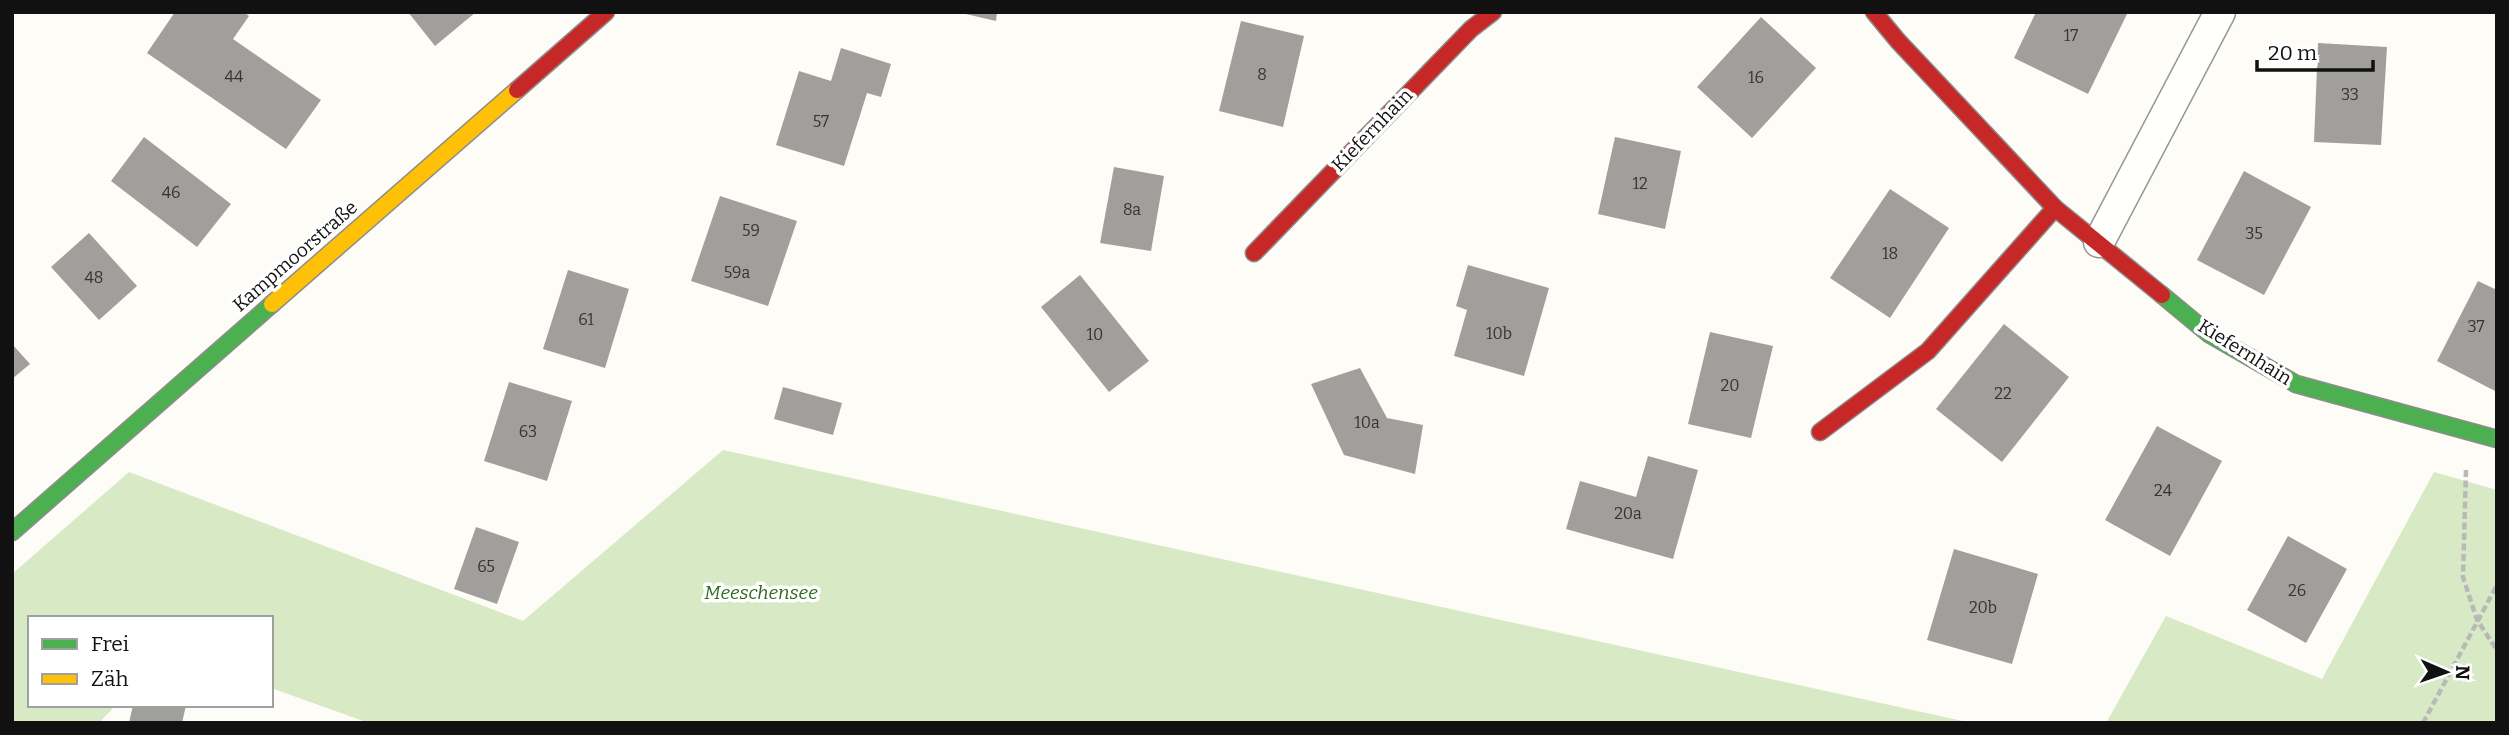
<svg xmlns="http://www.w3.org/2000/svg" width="2509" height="735" viewBox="0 0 2509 735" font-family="Bitter,serif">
	<rect width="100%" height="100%" fill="#fdfcf7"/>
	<g fill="#d8eac5">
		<path d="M723 450 1972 723H369L271 688V618H30V705H116L99 723H12V574L129 472 523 621Z"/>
		<path d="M2434 472 2497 490V723H2106L2166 616 2322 679Z"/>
	</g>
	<g fill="#a19f9c">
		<path d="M175 12H244L249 16 233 39 321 100 286 149 147 53Z"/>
		<path d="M408 12H476L435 46Z"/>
		<path d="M957 12H997L996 21Z"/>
		<path d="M2036 12H2128L2088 94 2014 58Z"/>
		<path d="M1761 17 1816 68 1752 138 1697 87Z"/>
		<path d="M1241 21 1304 36 1283 127 1219 111Z"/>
		<path d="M2318 43 2387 47 2381 145 2314 142Z"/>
		<path d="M841 48 891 64 881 97 867 93 844 166 776 145 799 71 831 81Z"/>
		<path d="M144 137 231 204 197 247 111 181Z"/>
		<path d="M1615 137 1681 151 1665 229 1598 214Z"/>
		<path d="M1114 167 1164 176 1151 251 1100 243Z"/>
		<path d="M2244 171 2311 207 2264 295 2197 260Z"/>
		<path d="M1890 189 1949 228 1890 318 1830 278Z"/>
		<path d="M720 196 797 221 768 306 691 281Z"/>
		<path d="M89 233 137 286 99 320 51 267Z"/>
		<path d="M1468 265 1549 288 1524 376 1454 356 1467 310 1456 306Z"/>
		<path d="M568 270 629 289 605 368 543 349Z"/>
		<path d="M1080 275 1149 361 1109 392 1041 307Z"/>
		<path d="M2478 281 2497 290V392L2437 361Z"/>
		<path d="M2004 324 2069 377 2002 462 1936 409Z"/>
		<path d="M1710 332 1773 346 1751 438 1688 424Z"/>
		<path d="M12 344 30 364 12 379Z"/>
		<path d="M1360 368 1387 418 1423 425 1415 474 1344 455 1311 384Z"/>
		<path d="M509 382 572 401 547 481 484 461Z"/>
		<path d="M783 387 842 403 833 435 774 419Z"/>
		<path d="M2157 426 2222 461 2170 556 2105 520Z"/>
		<path d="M1648 456 1698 470 1673 559 1566 529 1580 481 1636 497Z"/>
		<path d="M476 527 519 542 497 604 454 589Z"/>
		<path d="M2288 536 2347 569 2306 643 2247 610Z"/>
		<path d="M1954 549 2038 574 2012 664 1927 640Z"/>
		<path d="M133 705H186L182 723H129Z"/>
	</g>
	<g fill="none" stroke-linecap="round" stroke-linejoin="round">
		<defs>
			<path id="street" d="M2099 242 2220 12"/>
			<g id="fast">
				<path d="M2162 295 2209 334 2296 384 2497 439"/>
				<path d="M12 532 272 304"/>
			</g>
			<path id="slow" d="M272 304 517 90"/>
			<g id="jam">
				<path d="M1874 12 1898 41 2055 208 2162 295"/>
				<path d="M517 90 606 12"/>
				<path d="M1254 253 1471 29 1493 12"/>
				<path d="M1820 432 1928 351 2055 208"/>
			</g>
		</defs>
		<use href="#street" stroke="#979795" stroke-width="33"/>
		<use href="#fast" stroke="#8e8d8b" stroke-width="19"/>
		<use href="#slow" stroke="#8e8d8b" stroke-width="19"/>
		<use href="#jam" stroke="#8e8d8b" stroke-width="19"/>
		<g stroke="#b9b9b8" stroke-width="4.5" stroke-dasharray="7 3.5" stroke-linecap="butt">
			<path d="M2466 470 2463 577 2477 620 2497 650"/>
			<path d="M2423 723 2497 585"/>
		</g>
		<use href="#street" stroke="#fffffe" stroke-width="30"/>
		<use href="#fast" stroke="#4caf50" stroke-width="16"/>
		<use href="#slow" stroke="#ffc107" stroke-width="16"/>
		<use href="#jam" stroke="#c62828" stroke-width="16"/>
	</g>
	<g text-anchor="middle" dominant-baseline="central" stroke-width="7" stroke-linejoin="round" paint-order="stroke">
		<g font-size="16" fill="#353434">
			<text x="2071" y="35">17</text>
			<text x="1262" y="74">8</text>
			<text x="234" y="76">44</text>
			<text x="1756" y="77">16</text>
			<text x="2350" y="94">33</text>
			<text x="821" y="121">57</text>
			<text x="1640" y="183">12</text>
			<text x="171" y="192">46</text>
			<text x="1132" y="209">8a</text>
			<text x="751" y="230">59</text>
			<text x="2254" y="233">35</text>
			<text x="1890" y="253">18</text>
			<text x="737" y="272">59a</text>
			<text x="94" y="277">48</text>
			<text x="586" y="319">61</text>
			<text x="2476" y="326">37</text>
			<text x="1499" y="333">10b</text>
			<text x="1095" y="334">10</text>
			<text x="1730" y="385">20</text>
			<text x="2003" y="393">22</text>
			<text x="1367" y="422">10a</text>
			<text x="528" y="431">63</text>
			<text x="2163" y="490">24</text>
			<text x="1628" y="513">20a</text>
			<text x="486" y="566">65</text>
			<text x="2297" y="590">26</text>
			<text x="1983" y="607">20b</text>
		</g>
		<g font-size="19" fill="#111" stroke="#fff">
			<text transform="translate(1372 130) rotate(-46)">Kiefernhain</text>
			<text transform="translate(295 256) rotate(-41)">Kampmoorstraße</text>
			<text transform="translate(2245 352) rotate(32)">Kiefernhain</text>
		</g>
		<g font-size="19" font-style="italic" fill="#2f6b1f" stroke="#fff">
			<text x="761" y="592">Meeschensee</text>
		</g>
	</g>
	<rect width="2509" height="735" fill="none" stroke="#111111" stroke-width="28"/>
	<rect x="28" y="616" width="245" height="91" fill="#ffffff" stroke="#a0a0a0" stroke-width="2"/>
	<rect x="42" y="639" width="35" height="10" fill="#4caf50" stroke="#a0a0a0" stroke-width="2"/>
	<text x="91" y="651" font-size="21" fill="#111111">Frei</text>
	<rect x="42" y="674" width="35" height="10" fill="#ffc107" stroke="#a0a0a0" stroke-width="2"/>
	<text x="91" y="686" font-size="21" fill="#111111">Zäh</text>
	<g transform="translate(2446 672) rotate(92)" stroke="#ffffff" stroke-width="5" paint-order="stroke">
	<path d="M0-5L12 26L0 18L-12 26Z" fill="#111111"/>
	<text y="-10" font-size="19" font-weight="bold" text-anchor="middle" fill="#111111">N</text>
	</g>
	<path d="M2257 60v10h116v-10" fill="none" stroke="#111111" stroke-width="3.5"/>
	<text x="2268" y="60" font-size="21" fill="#111111" stroke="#ffffff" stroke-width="5" paint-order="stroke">20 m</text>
</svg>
